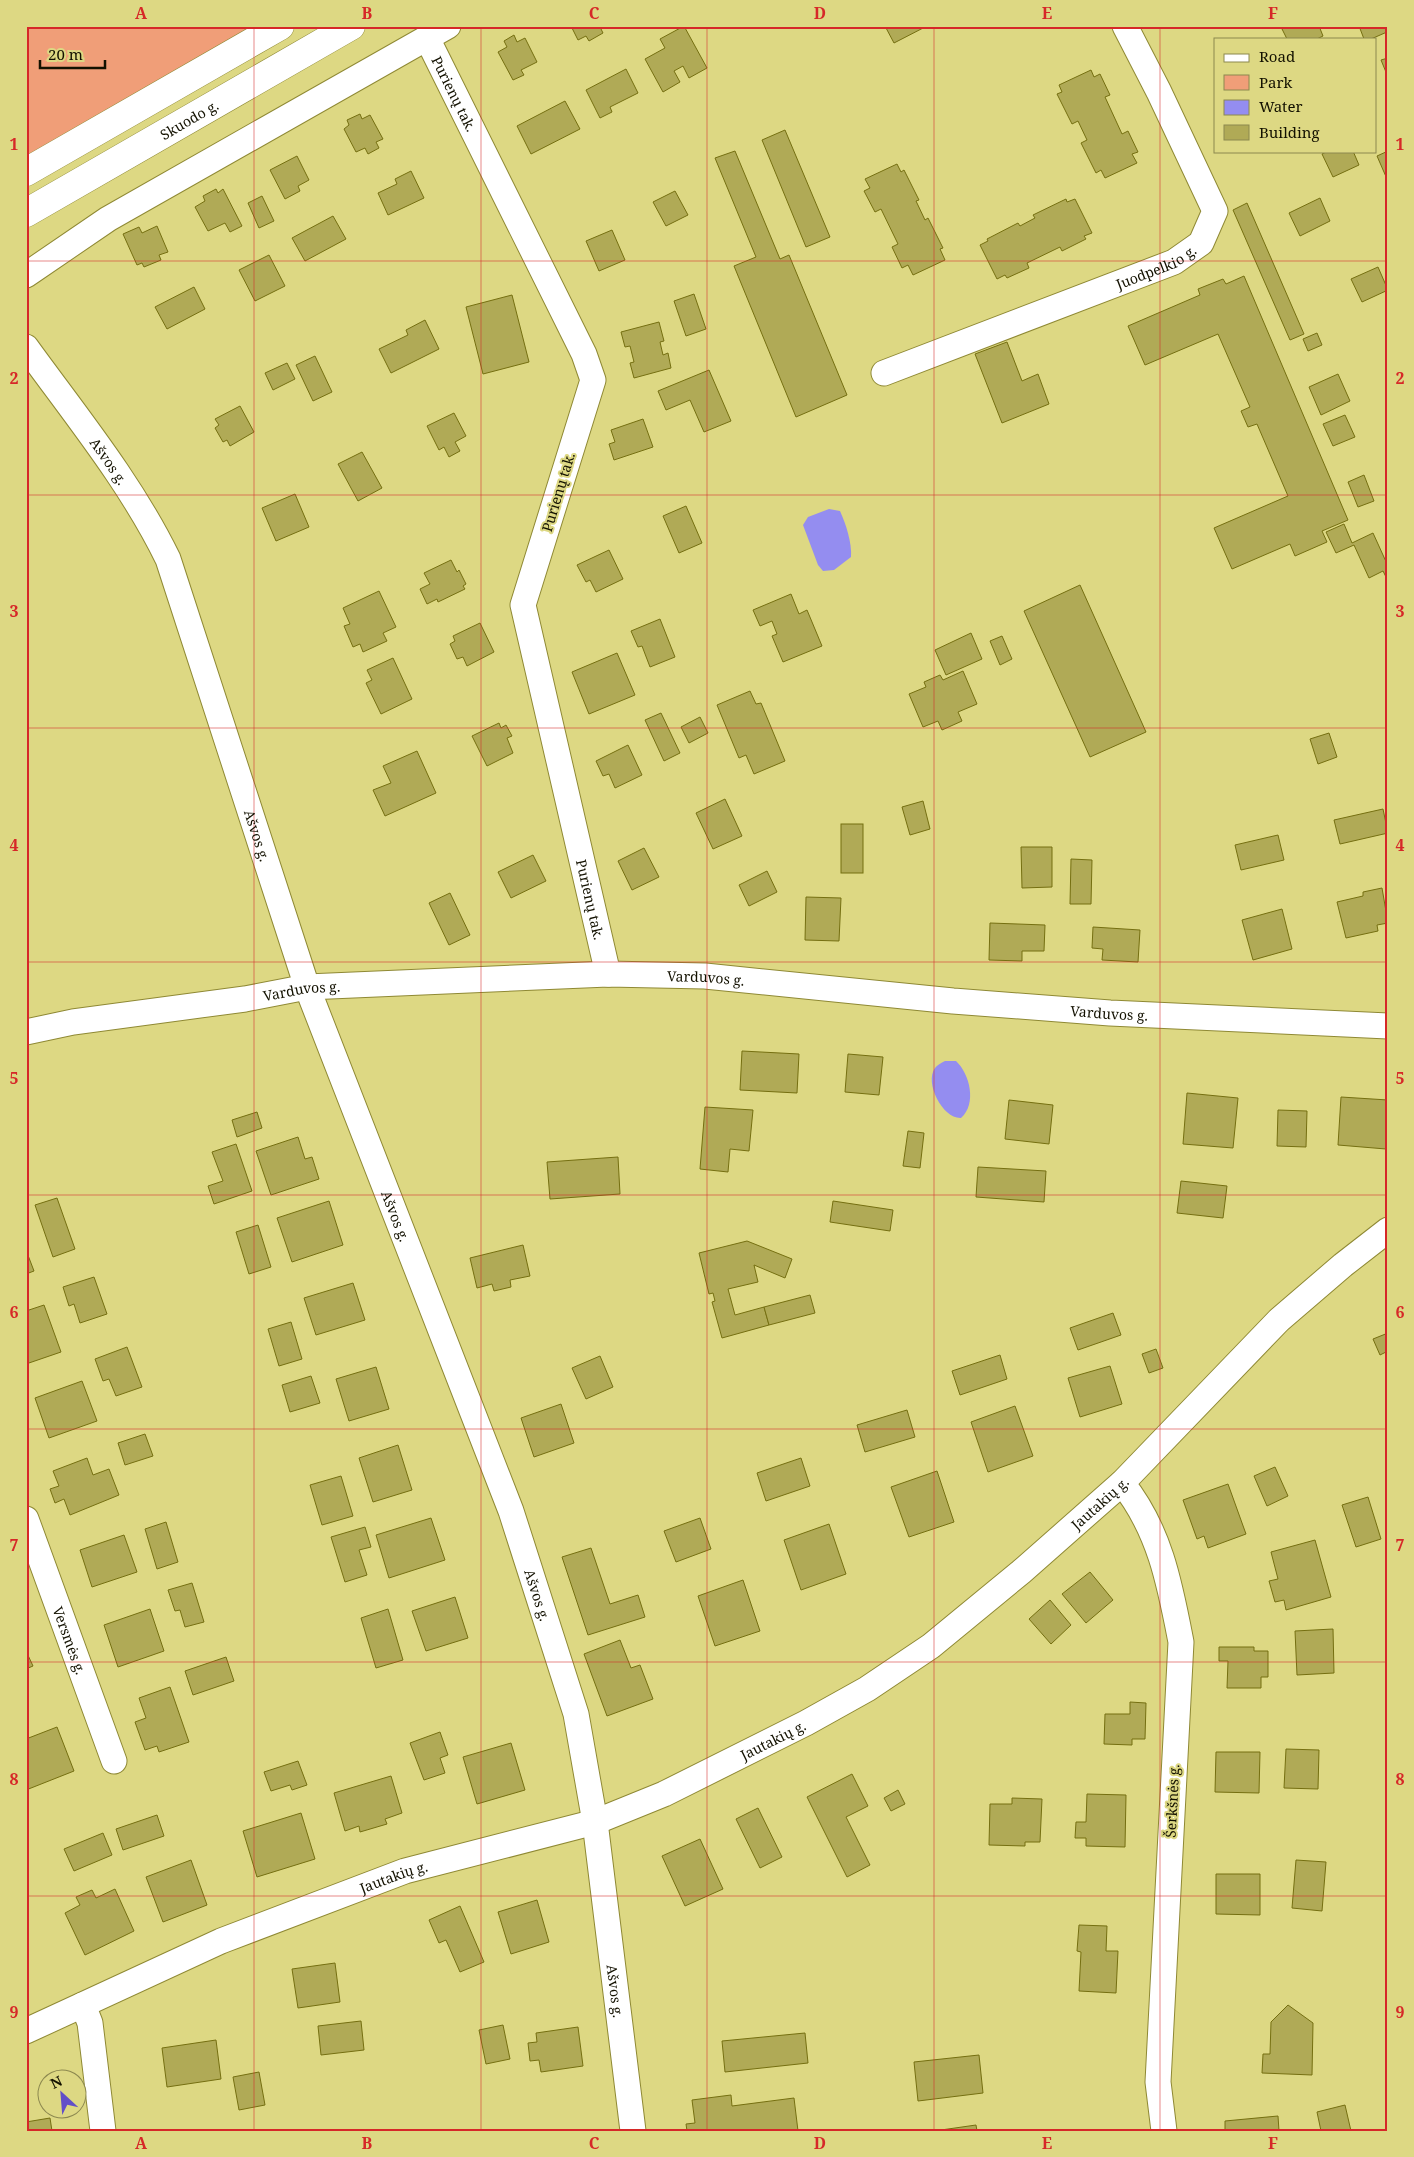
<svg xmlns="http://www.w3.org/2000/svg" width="1414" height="2157" viewBox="0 0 1414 2157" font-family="'Noto Serif',serif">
	<rect width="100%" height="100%" fill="#ddd883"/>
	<path fill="#f09e78" d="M26 26H258L26 159Z"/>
	<g fill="#948df0">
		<path d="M829 509 840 511C846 524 852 543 851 557L834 570 823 571 818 565 803 525 808 517Z"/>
		<path d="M945 1061H956C970 1074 977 1104 961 1118 943 1119 924 1083 935 1068 937 1065 941 1063 945 1061Z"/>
	</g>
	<g fill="#b0aa56" stroke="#756f11">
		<path d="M571 26H605L601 29 603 33 589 41 586 36 578 40Z"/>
		<path d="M684 26 707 68 689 78 683 66 674 71 680 82 663 92 645 59 665 48 660 39Z"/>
		<path d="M885 26H927L894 43Z"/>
		<path d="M1289 26H1319L1323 36 1317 39H1287L1282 29Z"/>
		<path d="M1359 26H1384L1387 32 1371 39H1364Z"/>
		<path d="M514 35 517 42 525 38 537 62 521 70 524 75 513 80 498 52 507 47 504 41Z"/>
		<path d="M1388 58V77L1381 60Z"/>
		<path d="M626 69 638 93 610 107 612 112 600 118 586 90Z"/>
		<path d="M1091 70 1094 77 1100 74 1110 95 1105 97 1122 134 1128 131 1138 152 1132 154 1137 163 1105 178 1101 170 1096 173 1081 143 1087 140 1078 121 1072 124 1057 94 1062 92 1059 85Z"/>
		<path d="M565 101 580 129 531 154 517 126Z"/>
		<path d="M360 114 362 119 370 115 383 139 376 142 379 148 368 154 365 148 356 152 344 129 349 125 347 120Z"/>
		<path d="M785 130 830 237 806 247 762 140Z"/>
		<path d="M735 151 780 259 789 255 847 395 796 417 734 266 756 257 715 158Z"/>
		<path d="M1328 151H1353L1359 165 1333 177 1322 154Z"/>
		<path d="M1388 151V179H1387L1377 156Z"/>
		<path d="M297 156 309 180 298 186 300 191 285 199 270 170Z"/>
		<path d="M897 164 901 172 904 170 919 200 916 201 925 220 928 218 943 248 940 249 945 260 913 275 908 265 902 268 892 247 898 244 881 209 875 212 864 191 870 188 865 179Z"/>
		<path d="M411 171 424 198 388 215 378 193 397 184 395 179Z"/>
		<path d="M216 189 218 193 223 189 242 226 230 232 225 223 208 231 195 207 205 201 203 196Z"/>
		<path d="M675 191 688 215 666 226 653 202Z"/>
		<path d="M262 196 274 221 259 228 248 203Z"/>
		<path d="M1320 198 1330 221 1300 236 1289 213Z"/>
		<path d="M1066 199 1067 202 1075 199 1092 233 1084 236 1086 239 1062 251 1060 247 1027 263 1029 268 1007 278 1005 275 997 279 980 245 988 241 987 239 1018 223 1020 226 1035 218 1033 215Z"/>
		<path d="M1247 203 1304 334 1290 340 1233 210Z"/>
		<path d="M333 216 346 239 305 261 292 238Z"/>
		<path d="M157 226 168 252 159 255 161 260 144 267 142 263 137 265 123 234 139 227 142 233Z"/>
		<path d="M612 230 625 260 599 271 586 241Z"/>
		<path d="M269 255 285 286 255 301 239 270Z"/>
		<path d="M1378 267 1388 290 1362 302 1351 279Z"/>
		<path d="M1244 276 1348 520 1322 531 1327 542 1295 556 1290 544 1232 569 1214 528 1288 496 1257 424 1248 427 1241 411 1250 407 1218 334 1145 365 1128 326 1200 295 1198 289 1223 279 1226 284Z"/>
		<path d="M194 287 205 309 167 329 155 307Z"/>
		<path d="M694 294 706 329 686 336 674 301Z"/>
		<path d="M512 295 529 362 483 374 466 307Z"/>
		<path d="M425 320 439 349 391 373 379 349 408 335 406 330Z"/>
		<path d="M659 322 664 341 660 342 663 355 668 353 671 368 634 378 630 363 634 362 630 346 625 347 621 332Z"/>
		<path d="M1317 333 1322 345 1308 351 1303 339Z"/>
		<path d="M1007 342 1022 381 1038 374 1049 404 1002 423 975 354Z"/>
		<path d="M315 356 332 392 313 401 296 365Z"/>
		<path d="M287 363 295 379 273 390 265 373Z"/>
		<path d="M709 370 731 421 704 432 690 400 666 410 658 391Z"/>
		<path d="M1338 374 1350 401 1321 415 1309 387Z"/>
		<path d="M240 406 254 432 230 446 227 440 223 442 215 428 219 425 215 419Z"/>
		<path d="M454 413 466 436 455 442 460 451 449 457 444 447 439 450 427 426Z"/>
		<path d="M1345 415 1355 437 1333 446 1323 424Z"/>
		<path d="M643 419 653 447 614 460 609 444 615 442 611 430Z"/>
		<path d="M362 452 382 488 358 501 338 464Z"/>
		<path d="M1364 475 1374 501 1358 507 1348 482Z"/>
		<path d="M295 494 309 527 276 541 262 508Z"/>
		<path d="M686 506 702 543 679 553 663 516Z"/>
		<path d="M1344 524 1352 543 1373 533 1388 566V581L1383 571 1369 578 1354 545 1336 553 1326 532Z"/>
		<path d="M609 550 623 579 596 592 590 580 586 582 577 565Z"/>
		<path d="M451 560 457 572 459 570 466 584 463 586 465 589 438 602 437 599 427 604 420 589 430 584 424 573Z"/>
		<path d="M1080 585 1146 732 1090 757 1024 611Z"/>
		<path d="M379 591 396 627 383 633 387 641 363 652 360 644 353 647 344 626 350 624 343 608Z"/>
		<path d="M791 594 799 614 807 610 822 646 783 662 772 636 777 634 772 621 760 626 753 610Z"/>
		<path d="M660 619 675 657 650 667 642 646 638 647 631 631Z"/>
		<path d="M480 623 494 652 467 666 463 657 457 659 450 644 455 641 453 636Z"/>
		<path d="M971 633 982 659 946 675 935 650Z"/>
		<path d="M1002 636 1012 659 1000 665 990 641Z"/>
		<path d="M617 653 635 695 589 714 572 672Z"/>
		<path d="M393 658 412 699 381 714 366 683 372 680 367 670Z"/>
		<path d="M963 671 977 704 958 712 962 721 942 730 938 721 923 727 909 694 926 687 924 682 940 675 943 680Z"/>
		<path d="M750 691 756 704 761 703 785 761 754 774 746 755 739 758 717 705Z"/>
		<path d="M661 713 680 753 664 761 645 720Z"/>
		<path d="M700 717 708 733 689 743 681 727Z"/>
		<path d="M499 723 501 728 506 725 512 736 507 738 513 753 487 766 472 736Z"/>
		<path d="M1329 733 1337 757 1318 764 1310 739Z"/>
		<path d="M628 745 642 775 615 788 609 774 603 776 596 761Z"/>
		<path d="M417 751 436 793 385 816 373 790 391 783 383 766Z"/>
		<path d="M725 799 742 836 713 849 696 813Z"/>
		<path d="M923 801 930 829 910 835 902 807Z"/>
		<path d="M1383 809 1388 833 1340 844 1334 820Z"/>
		<rect x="841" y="824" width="22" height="49"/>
		<path d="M1278 835 1284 860 1241 870 1235 845Z"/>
		<path d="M1021 847H1052V887L1022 888Z"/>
		<path d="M644 848 659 877 632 890 618 861Z"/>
		<path d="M533 855 546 881 511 898 498 872Z"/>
		<path d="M1071 859 1092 860 1091 904H1070Z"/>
		<path d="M767 871 777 892 749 906 739 885Z"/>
		<path d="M1382 888 1388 923 1377 925 1378 931 1346 938 1337 902 1363 896V892Z"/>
		<path d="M450 893 470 935 449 945 429 903Z"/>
		<path d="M806 897 841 898 839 941 805 940Z"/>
		<path d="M1282 909 1292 949 1253 960 1242 920Z"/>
		<path d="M990 923 1045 925 1044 951H1022V961L989 960Z"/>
		<path d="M1093 927 1140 930 1138 962 1102 960 1103 949 1092 948Z"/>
		<path d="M742 1051 799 1054 797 1093 740 1090Z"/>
		<path d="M848 1054 883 1057 879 1095 845 1092Z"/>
		<path d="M1187 1093 1238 1098 1233 1148 1183 1144Z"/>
		<path d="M1341 1097 1388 1100 1386 1149 1338 1145Z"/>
		<path d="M1009 1100 1053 1105 1049 1144 1005 1139Z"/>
		<path d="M705 1107 753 1110 749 1151 730 1149 728 1172 700 1169Z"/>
		<path d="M1278 1110 1307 1111 1306 1147 1277 1146Z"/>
		<path d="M257 1112 262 1128 237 1137 232 1120Z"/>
		<path d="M908 1131 924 1133 920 1168 903 1166Z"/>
		<path d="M298 1137 305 1159 312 1157 319 1179 271 1195 256 1151Z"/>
		<path d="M236 1144 252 1191 214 1204 208 1186 223 1181 212 1152Z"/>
		<path d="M618 1157 620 1194 550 1199 547 1162Z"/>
		<path d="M978 1167 1046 1171 1044 1202 976 1197Z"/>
		<path d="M1181 1181 1227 1186 1223 1218 1177 1213Z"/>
		<path d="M57 1198 75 1249 53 1257 35 1205Z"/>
		<path d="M329 1201 343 1245 292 1262 277 1218Z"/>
		<path d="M833 1201 893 1210 890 1231 830 1222Z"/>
		<path d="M258 1225 271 1267 249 1274 236 1232Z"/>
		<path d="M747 1241 792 1259 785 1278 754 1265 758 1282 728 1289 735 1315 764 1307 769 1325 722 1338 712 1302 715 1301 713 1293 709 1294 699 1253Z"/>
		<path d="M523 1245 530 1276 510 1280 511 1287 494 1291 492 1284 477 1288 470 1258Z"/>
		<path d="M26 1250 34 1271 26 1274Z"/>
		<path d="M94 1277 107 1314 80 1323 74 1304 69 1306 63 1287Z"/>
		<path d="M353 1283 365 1320 316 1335 304 1298Z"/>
		<path d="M810 1295 815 1313 769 1325 764 1307Z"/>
		<path d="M44 1305 61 1352 26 1364V1311Z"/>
		<path d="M1113 1313 1121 1335 1078 1350 1070 1328Z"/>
		<path d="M291 1322 302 1359 279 1366 268 1329Z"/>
		<path d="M1388 1333V1351L1380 1355 1373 1339Z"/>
		<path d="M127 1347 142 1387 116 1396 109 1379 103 1381 95 1359Z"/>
		<path d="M1156 1349 1163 1368 1149 1373 1142 1354Z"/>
		<path d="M1000 1355 1007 1379 960 1395 952 1371Z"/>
		<path d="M600 1356 613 1387 586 1399 572 1368Z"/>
		<path d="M1110 1366 1122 1404 1080 1417 1068 1378Z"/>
		<path d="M376 1367 389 1409 349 1421 336 1379Z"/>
		<path d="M311 1376 320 1403 290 1412 282 1385Z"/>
		<path d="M82 1381 97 1421 49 1438 35 1398Z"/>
		<path d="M561 1404 574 1443 534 1457 521 1418Z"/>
		<path d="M1015 1406 1033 1456 988 1472 971 1422Z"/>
		<path d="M907 1410 915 1437 865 1452 857 1425Z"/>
		<path d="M145 1434 153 1456 125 1465 118 1443Z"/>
		<path d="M398 1445 412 1490 373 1502 359 1458Z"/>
		<path d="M87 1458 93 1475 109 1469 119 1495 70 1515 64 1499 55 1503 50 1489 59 1486 53 1471Z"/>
		<path d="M801 1458 810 1486 766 1501 757 1473Z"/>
		<path d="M1275 1467 1288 1496 1267 1506 1254 1476Z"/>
		<path d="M937 1471 954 1522 909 1537 891 1487Z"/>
		<path d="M341 1476 353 1516 322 1525 310 1485Z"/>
		<path d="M1228 1484 1246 1534 1208 1548 1204 1536 1197 1539 1183 1500Z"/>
		<path d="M1368 1497 1381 1539 1356 1547 1342 1505Z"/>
		<path d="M431 1518 445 1560 389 1578 376 1535Z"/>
		<path d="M700 1518 711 1549 676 1562 664 1531Z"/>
		<path d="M166 1522 178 1562 157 1569 145 1529Z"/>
		<path d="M829 1524 846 1574 801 1590 784 1540Z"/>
		<path d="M365 1527 371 1547 359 1550 367 1575 345 1582 331 1537Z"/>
		<path d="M124 1535 137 1572 92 1587 80 1550Z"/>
		<path d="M1315 1540 1331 1597 1286 1610 1284 1600 1275 1602 1269 1581 1278 1579 1271 1552Z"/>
		<path d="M591 1548 610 1604 638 1595 645 1617 588 1635 562 1557Z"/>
		<path d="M1090 1572 1113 1600 1086 1623 1062 1594Z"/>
		<path d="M743 1580 760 1631 715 1646 698 1596Z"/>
		<path d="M192 1583 204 1622 185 1627 180 1610 175 1611 168 1590Z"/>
		<path d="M455 1597 468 1638 426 1651 412 1611Z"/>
		<path d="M1050 1600 1071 1625 1051 1644 1029 1619Z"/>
		<path d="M150 1609 164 1651 118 1667 104 1625Z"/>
		<path d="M388 1609 403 1660 376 1668 361 1618Z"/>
		<path d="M1333 1629 1334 1673 1297 1675 1295 1631Z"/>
		<path d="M620 1640 631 1668 640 1665 653 1699 607 1716 584 1654Z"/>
		<path d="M1219 1647H1254V1651H1268V1677H1261V1688H1227L1228 1661H1219Z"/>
		<path d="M26 1651 33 1666 26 1669Z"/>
		<path d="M226 1657 234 1681 193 1695 185 1671Z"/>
		<path d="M170 1687 189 1742 159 1752 157 1746 145 1750 135 1722 146 1718 139 1698Z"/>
		<path d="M1130 1702 1146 1703 1145 1739H1132V1745L1104 1744 1105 1714H1130Z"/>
		<path d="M57 1727 74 1771 26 1790V1739Z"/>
		<path d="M440 1732 448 1755 440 1758 445 1773 424 1780 410 1743Z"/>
		<path d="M511 1743 525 1790 477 1804 463 1757Z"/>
		<path d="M1286 1749 1319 1750 1318 1789 1284 1788Z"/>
		<path d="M1216 1752H1260L1259 1793 1215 1792Z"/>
		<path d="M298 1761 307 1785 292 1790 290 1785 271 1791 264 1772Z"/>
		<path d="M852 1774 868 1806 846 1817 870 1865 847 1877 807 1797Z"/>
		<path d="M391 1776 402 1813 385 1819 387 1824 360 1832 359 1826 345 1831 334 1793Z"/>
		<path d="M898 1790 905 1804 891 1811 884 1798Z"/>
		<path d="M1087 1794 1126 1795 1125 1847 1086 1846V1838H1075L1076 1822H1086Z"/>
		<path d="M1012 1798 1042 1799 1040 1842H1025V1846L989 1845 990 1804H1012Z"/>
		<path d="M758 1808 782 1857 760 1868 736 1819Z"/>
		<path d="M301 1813 315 1859 257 1877 243 1831Z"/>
		<path d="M157 1815 164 1836 123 1850 116 1829Z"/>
		<path d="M103 1833 112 1855 74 1871 64 1849Z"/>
		<path d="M700 1839 723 1889 685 1906 662 1856Z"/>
		<path d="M191 1860 207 1905 163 1922 146 1877Z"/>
		<path d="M1296 1860 1326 1862 1322 1911 1292 1908Z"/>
		<path d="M1216 1874H1260V1915L1216 1914Z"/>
		<path d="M115 1889 134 1931 85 1955 65 1913 80 1905 76 1897 92 1890 96 1898Z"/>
		<path d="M537 1900 549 1942 511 1954 498 1912Z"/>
		<path d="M460 1906 484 1962 460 1972 446 1940 439 1943 429 1920Z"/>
		<path d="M1079 1925 1107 1926 1106 1951H1118L1116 1993 1079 1991 1081 1952 1077 1951Z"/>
		<path d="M335 1963 340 2002 298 2008 292 1969Z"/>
		<path d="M1288 2005 1313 2023 1312 2075 1262 2073 1263 2054H1270L1271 2022Z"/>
		<path d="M361 2021 364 2050 321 2055 318 2026Z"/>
		<path d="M503 2025 510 2059 486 2064 479 2030Z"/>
		<path d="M578 2027 583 2066 541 2072 539 2060 530 2061 528 2043 537 2042 536 2033Z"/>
		<path d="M805 2033 808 2063 725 2072 722 2041Z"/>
		<path d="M216 2040 221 2079 167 2087 162 2048Z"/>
		<path d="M979 2055 983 2093 918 2101 914 2062Z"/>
		<path d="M259 2072 265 2105 239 2110 233 2077Z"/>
		<path d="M731 2095 732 2106 794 2098 798 2131H687L686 2124 695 2123 692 2100Z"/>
		<path d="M1345 2105 1351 2131H1321L1317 2112Z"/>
		<path d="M1278 2116 1279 2131H1225V2121Z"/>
		<path d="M50 2118 52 2131H26V2122Z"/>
		<path d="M976 2125 977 2131H934Z"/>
	</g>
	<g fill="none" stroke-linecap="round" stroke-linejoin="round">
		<defs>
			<g id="street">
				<path id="s1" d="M427 38 584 354 593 380 523 605 608 974"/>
				<path d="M26 275 108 219 448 26"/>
				<path id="s2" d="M26 347C76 416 131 483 168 559L307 987 511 1511 576 1714 595 1822 633 2131"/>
				<path id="s3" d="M884 373 1174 262 1201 243 1215 211 1159 92 1125 26"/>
				<path id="s4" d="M26 1032 73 1022 245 999 307 987 608 974 705 976 953 1001 1110 1013 1388 1026"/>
				<path d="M1122 1483C1160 1530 1170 1585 1181 1642L1158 2082 1164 2131"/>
				<path id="s5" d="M26 1519 114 1761"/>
				<path d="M83 2005 90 2023 103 2131"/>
				<path id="s6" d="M26 2031 221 1941 405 1871 595 1822 664 1794 806 1723 867 1689 931 1646 1021 1572 1122 1483 1279 1320 1343 1265 1388 1230"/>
			</g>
			<g id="primary">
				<path d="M26 172 280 26"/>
				<path id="s7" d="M26 213 351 26"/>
			</g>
		</defs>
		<use href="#street" stroke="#8f8934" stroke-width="27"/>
		<use href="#primary" stroke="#8f8934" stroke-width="29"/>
		<use href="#street" stroke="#fff" stroke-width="25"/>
		<use href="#primary" stroke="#fff" stroke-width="28"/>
	</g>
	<path fill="none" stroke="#d62828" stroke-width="1" stroke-opacity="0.55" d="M254 26V2131M481 26V2131M707 26V2131M934 26V2131M1160 26V2131M26 261H1388M26 495H1388M26 728H1388M26 962H1388M26 1195H1388M26 1429H1388M26 1662H1388M26 1896H1388"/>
	<g text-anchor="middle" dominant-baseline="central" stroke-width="4" stroke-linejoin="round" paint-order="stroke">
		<g font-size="14" fill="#131100" stroke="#ddd883">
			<text stroke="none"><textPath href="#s1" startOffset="62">Purienų tak.</textPath></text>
			<text stroke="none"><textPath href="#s7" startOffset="188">Skuodo g.</textPath></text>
			<text stroke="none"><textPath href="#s3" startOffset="292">Juodpelkio g.</textPath></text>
			<text stroke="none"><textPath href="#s2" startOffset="141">Ašvos g.</textPath></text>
			<text transform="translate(558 492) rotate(-73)">Purienų tak.</text>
			<text stroke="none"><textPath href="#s2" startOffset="546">Ašvos g.</textPath></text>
			<text stroke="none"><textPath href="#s1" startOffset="918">Purienų tak.</textPath></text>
			<text stroke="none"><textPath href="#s4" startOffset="684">Varduvos g.</textPath></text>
			<text stroke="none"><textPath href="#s4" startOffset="279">Varduvos g.</textPath></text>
			<text stroke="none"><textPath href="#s4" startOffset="1089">Varduvos g.</textPath></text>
			<text stroke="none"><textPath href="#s2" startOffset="951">Ašvos g.</textPath></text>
			<text stroke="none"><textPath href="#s6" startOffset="1209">Jautakių g.</textPath></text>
			<text stroke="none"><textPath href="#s2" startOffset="1356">Ašvos g.</textPath></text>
			<text stroke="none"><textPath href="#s5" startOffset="129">Versmės g.</textPath></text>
			<text stroke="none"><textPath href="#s6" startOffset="804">Jautakių g.</textPath></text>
			<text transform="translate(1172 1801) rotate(-87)">Šerkšnės g.</text>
			<text stroke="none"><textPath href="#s6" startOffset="399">Jautakių g.</textPath></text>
			<text stroke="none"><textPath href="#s2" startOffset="1761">Ašvos g.</textPath></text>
		</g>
	</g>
	<rect width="1414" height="2157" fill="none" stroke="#ddd883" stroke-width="55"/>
	<rect x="1214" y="38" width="162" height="115" fill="#ddd883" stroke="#8c884f"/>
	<rect x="1224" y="54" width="25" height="8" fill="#ffffff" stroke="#8c884f"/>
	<text x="1259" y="62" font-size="15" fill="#131100">Road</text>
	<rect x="1224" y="75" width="25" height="15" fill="#f09e78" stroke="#8c884f"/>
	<text x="1259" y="88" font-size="15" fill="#131100">Park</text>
	<rect x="1224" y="100" width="25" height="15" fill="#948df0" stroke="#8c884f"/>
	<text x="1259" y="112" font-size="15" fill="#131100">Water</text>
	<rect x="1224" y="125" width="25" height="15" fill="#b0aa56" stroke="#8c884f"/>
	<text x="1259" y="138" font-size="15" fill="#131100">Building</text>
	<g transform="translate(62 2094) rotate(334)"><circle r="24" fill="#ddd883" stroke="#8c884f"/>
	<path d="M0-4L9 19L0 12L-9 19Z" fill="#624fc8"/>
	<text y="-8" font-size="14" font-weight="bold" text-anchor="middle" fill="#131100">N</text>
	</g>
	<path d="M40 60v8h65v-8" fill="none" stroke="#131100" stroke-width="2.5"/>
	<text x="48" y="60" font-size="15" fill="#131100" stroke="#ddd883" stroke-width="4" paint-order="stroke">20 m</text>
	<rect x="28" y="28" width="1358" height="2102" fill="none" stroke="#d62828" stroke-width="2"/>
	<g font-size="16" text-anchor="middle" font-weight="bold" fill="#d62828">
		<text x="141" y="19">A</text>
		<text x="367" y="19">B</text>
		<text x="594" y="19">C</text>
		<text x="820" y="19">D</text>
		<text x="1047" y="19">E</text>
		<text x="1273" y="19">F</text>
		<text x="14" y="150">1</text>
		<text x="1400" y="150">1</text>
		<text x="14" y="384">2</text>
		<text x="1400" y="384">2</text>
		<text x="14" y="617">3</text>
		<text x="1400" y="617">3</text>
		<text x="14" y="851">4</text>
		<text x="1400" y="851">4</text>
		<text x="14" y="1084">5</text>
		<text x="1400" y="1084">5</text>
		<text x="14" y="1318">6</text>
		<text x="1400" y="1318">6</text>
		<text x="14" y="1551">7</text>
		<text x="1400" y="1551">7</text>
		<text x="14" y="1785">8</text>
		<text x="1400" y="1785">8</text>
		<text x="14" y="2018">9</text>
		<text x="1400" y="2018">9</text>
		<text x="141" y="2149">A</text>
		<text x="367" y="2149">B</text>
		<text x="594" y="2149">C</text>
		<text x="820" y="2149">D</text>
		<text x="1047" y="2149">E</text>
		<text x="1273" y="2149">F</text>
	</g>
</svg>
